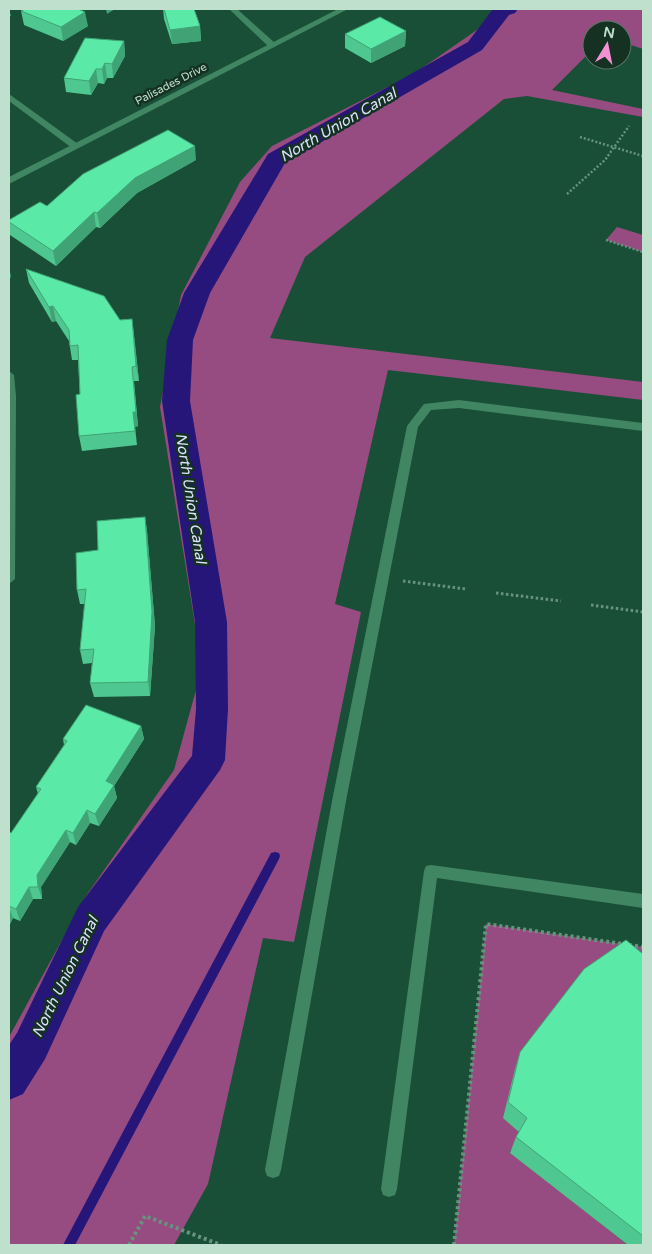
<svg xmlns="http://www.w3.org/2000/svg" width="652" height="1254" viewBox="0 0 652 1254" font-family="'Varela Round',sans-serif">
	<rect width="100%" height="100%" fill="#194f36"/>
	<g fill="#964c80">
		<path d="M507 9H643V49L622 42V30H592V50L552 90 643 109V117L527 96 504 99 305 257 270 338 643 382V400L388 370 335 604 361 612 294 942 263 938 208 1184 174 1245H9V1037L86 896 174 770 202 668 160 407 181 295 240 182 272 146 415 73Z"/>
		<path d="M617 227 643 235V252L606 240Z"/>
		<path d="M486 924 643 947V968L510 1152 628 1245H454Z"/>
	</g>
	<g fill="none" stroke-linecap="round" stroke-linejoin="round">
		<path fill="#27167a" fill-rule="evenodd" d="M275 852 279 853 280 856 279 859 75 1245H63L271 853Z"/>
		<path fill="#27167a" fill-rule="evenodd" d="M493 9H518L515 13 509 15 482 50 285 163 210 293 193 340 190 401 227 622 228 709 225 760 220 770 104 931 45 1059 23 1094 9 1100V1045L17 1033 78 907 192 756 196 709 195 622 162 401 167 340 184 293 268 154 468 42Z"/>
		<g stroke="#68947e" stroke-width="2.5" stroke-dasharray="2 2" stroke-linecap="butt">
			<path d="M580 137 643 156"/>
			<path d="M567 194 605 160 629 126"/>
			<path d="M606 240 643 252"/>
		</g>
		<g stroke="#68947e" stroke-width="3" stroke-dasharray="2.5 2.5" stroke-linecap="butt">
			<path d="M403 581 466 589"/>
			<path d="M496 593 561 601"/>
			<path d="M591 605 643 612"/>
		</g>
		<g stroke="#68947e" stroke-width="4" stroke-dasharray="3 3" stroke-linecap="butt">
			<path d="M629 945 643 947"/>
			<path d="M129 1245 145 1216 221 1245"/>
			<path d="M454 1245 486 924 623 944"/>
		</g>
		<g fill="#418663" fill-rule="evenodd">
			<path d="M459 400 643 423V431L459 408 431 410 418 427 346 801 281 1170 279 1176 273 1178 267 1176 265 1170 332 801 407 426 424 404Z"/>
			<path d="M431 865 643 894V908L437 878 397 1189 395 1195 389 1197 383 1195 381 1189 424 871 426 866Z"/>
		</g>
		<g fill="#418663" fill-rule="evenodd">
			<path d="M229 9H237L275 43V47H269Z"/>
			<path d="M9 94 78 144V148H72L9 101Z"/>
			<path d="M9 371 14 375 16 396 15 579 9 584Z"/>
		</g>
		<path fill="#418663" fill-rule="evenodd" d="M338 9H348L9 184V177Z"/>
	</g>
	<g fill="#4ec890">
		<path d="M163 9H194L200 26 201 41 172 44 164 19Z"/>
		<path d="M21 11 88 26 63 41 24 25Z"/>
		<path d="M406 31 405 46 371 63 345 48V34Z"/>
		<path d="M124 41 125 56 113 78H107L104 84 98 83 91 95 66 92 64 78Z"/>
		<path d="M196 160 137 193 100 228 96 227 56 266 10 235 9 228V220L47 206Z"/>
		<path d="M26 269 120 320 132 319 139 381H134L138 426 135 427 137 445 82 451 79 436 80 394 78 360H72L69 341 56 321 52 322 29 283Z"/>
		<path d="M145 517 147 531 155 626 150 696 94 697 90 683 92 663 83 664 80 650 85 604H80L77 590 98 550Z"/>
		<path d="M141 726 144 739 114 786 117 798 99 826 90 823 76 845 70 842 41 887 42 899H33L20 921 13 918 9 926V832L11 833 38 794 36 787 64 745 63 739Z"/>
		<path d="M643 954V1245H628L510 1153 516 1137 519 1132 503 1118 515 1069 520 1052Z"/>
	</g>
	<g fill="#40a375">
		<path d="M9 9 11 16H9Z"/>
		<path d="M106 9H115L107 14Z"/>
		<path d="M85 12 88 26 63 41 61 27Z"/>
		<path d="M200 26 201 41 172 44 170 30Z"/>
		<path d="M406 31 405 46 371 63V49Z"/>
		<path d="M124 41 125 56 113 78 112 64Z"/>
		<path d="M105 63 107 78 104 84 102 69Z"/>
		<path d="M96 69 98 83 91 95 89 81Z"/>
		<path d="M195 146 196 160 137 193 100 228 97 213 135 178Z"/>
		<path d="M94 212 96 227 56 266 53 251Z"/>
		<path d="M9 266 11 277 9 279Z"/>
		<path d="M53 306 56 321 52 322 49 307Z"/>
		<path d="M132 319 134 334 139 381 136 366Z"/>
		<path d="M132 367 138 426 135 427 137 445 133 412Z"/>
		<path d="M145 517 147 531 155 626 150 696 148 682Z"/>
		<path d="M141 726 144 739 114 786 117 798 99 826 95 814 106 781Z"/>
		<path d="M87 810 90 823 76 845 73 833Z"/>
		<path d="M66 830 70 842 41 887 42 899 38 887 37 875Z"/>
		<path d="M29 887 33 899 20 921 16 909Z"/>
		<path d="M9 907 13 918 9 926Z"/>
	</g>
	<g fill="#5be9a7" stroke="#40a375">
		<path d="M25 9H78L85 12 61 27 21 11Z"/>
		<path d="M164 9H194L200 26 170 30Z"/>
		<path d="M380 17 406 31 371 49 345 34Z"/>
		<path d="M85 38 124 41 112 64 105 63 102 69H96L89 81 64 78Z"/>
		<path d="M168 130 195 146 135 178 97 213 94 212 53 251 9 222V220L40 202 47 206 83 174Z"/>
		<path d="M26 269 104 296 120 320 132 319 136 366 132 367 136 412H133L135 431 79 436 76 395 80 394 78 345 70 346 69 330 53 306 49 307Z"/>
		<path d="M145 517 152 612 148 682 90 683 94 649 80 650 86 589 77 590 76 553 98 550 97 521Z"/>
		<path d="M86 705 141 726 106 781 114 785 95 814 87 810 73 833 66 830 37 875 38 887H29L16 909 9 906V832L11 833 41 789 36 787 67 741 63 739Z"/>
		<path d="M626 940 643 954V1236L516 1137 527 1118 508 1102 520 1052 584 969Z"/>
	</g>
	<g text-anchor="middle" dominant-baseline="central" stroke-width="5" stroke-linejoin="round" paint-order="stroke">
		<g font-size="11" fill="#bfe0cd" stroke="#143122">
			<text transform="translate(171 84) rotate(-27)">Palisades Drive</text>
		</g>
		<g font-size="15" font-style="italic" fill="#dee2fd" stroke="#143122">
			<text transform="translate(338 125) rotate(-30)">North Union Canal</text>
			<text transform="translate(191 498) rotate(81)">North Union Canal</text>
			<text transform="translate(65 977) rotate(-64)">North Union Canal</text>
		</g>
	</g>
	<rect width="652" height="1254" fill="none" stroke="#bfe0cd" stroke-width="20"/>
	<g transform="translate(607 45) rotate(10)"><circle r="24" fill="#143122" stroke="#587766"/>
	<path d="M0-4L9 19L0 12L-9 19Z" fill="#f491d4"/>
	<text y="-8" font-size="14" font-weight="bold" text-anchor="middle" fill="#bfe0cd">N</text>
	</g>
</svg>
